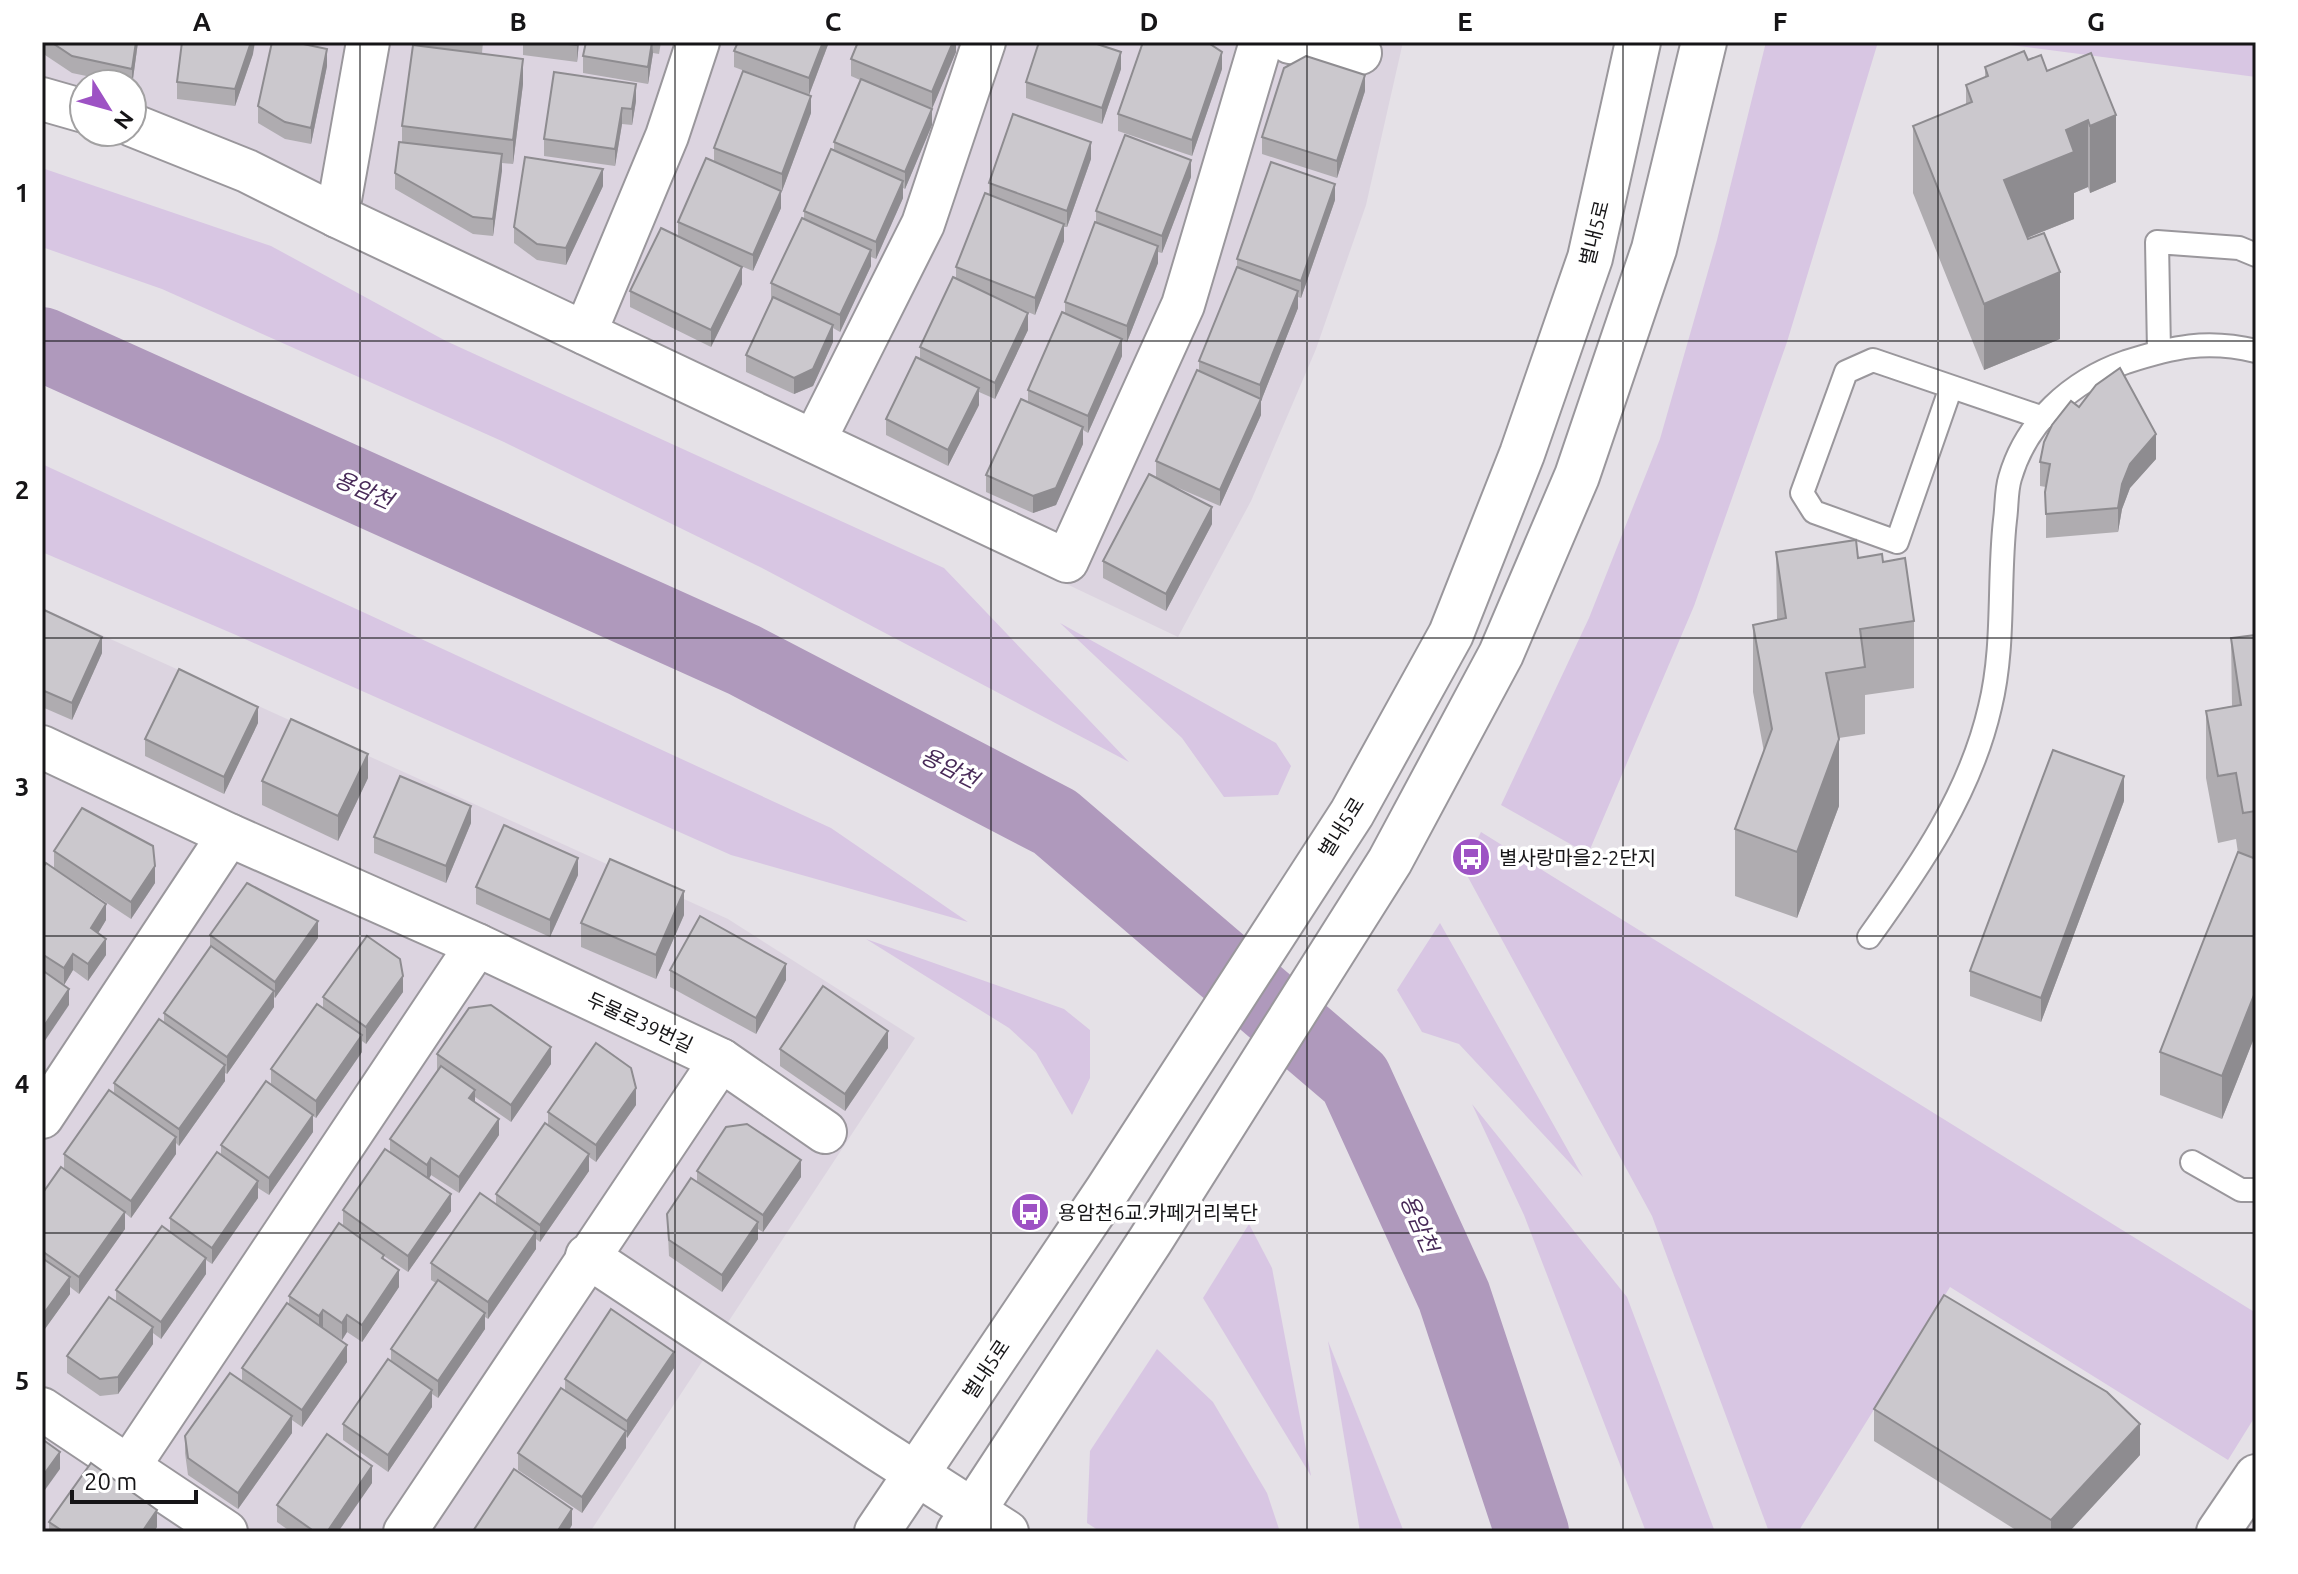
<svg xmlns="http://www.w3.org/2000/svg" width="2298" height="1574" viewBox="0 0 2298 1574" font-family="Ubuntu,'Noto Sans KR',sans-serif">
	<rect width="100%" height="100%" fill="#e5e1e7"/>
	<g fill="#dcd4e0">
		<path d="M42 42H1403L1366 205 1316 349 1251 501 1178 637 160 153 99 132H132V84H84V127L42 116Z"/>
		<path d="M42 608 728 919 915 1038 590 1532H42Z"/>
	</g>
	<g fill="#d8c6e3">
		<path d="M1766 42H1878L1787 342 1694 606 1588 854 1501 805 1589 618 1660 439 1717 240Z"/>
		<path d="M1987 42H2256V77Z"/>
		<path d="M42 168 271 246 446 341 944 568 1129 762 760 567 504 442 162 289 42 247Z"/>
		<path d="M42 464 831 828 968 922 731 855 236 635 42 552Z"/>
		<path d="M1060 623 1276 743 1291 766 1278 795 1224 797 1182 738Z"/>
		<path d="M1481 832 2256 1313V1415L2228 1460 1950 1287 1798 1532H1769L1652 1216 1463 868Z"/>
		<path d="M1440 923 1583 1177 1459 1044 1422 1032 1397 990Z"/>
		<path d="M866 939 1064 1009 1090 1030V1078L1072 1115 1036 1053 1009 1028Z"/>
		<path d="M1472 1104 1627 1297 1715 1532H1646L1524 1215Z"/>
		<path d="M1249 1224 1272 1268 1311 1476 1203 1298Z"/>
		<path d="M1328 1341 1404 1532H1360Z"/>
		<path d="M1157 1349 1213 1402 1267 1493 1280 1532H1101L1087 1523 1090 1451Z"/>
	</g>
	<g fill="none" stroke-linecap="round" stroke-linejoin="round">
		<path stroke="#af99bc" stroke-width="74" d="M42 344 744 660 1055 822 1355 1079 1454 1296 1532 1532"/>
		<defs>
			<g id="service">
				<path d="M2159 351 2157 242 2239 248 2256 255"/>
				<path d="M1951 387 1897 542 1814 512 1802 493 1846 372 1873 360 2043 418"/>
				<path d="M1869 937C1920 866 1970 794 1990 707 2005 646 1998 582 2005 520 2007 506 2006 491 2010 478 2026 422 2071 381 2126 362 2173 347 2206 339 2256 351"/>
				<path d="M2192 1162 2241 1190H2256"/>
			</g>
			<g id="minor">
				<path d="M1290 42 1360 53"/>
				<path d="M42 99 84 111"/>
				<path d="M132 125 247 171 337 216 1067 561 1183 305 1261 42"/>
				<path d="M337 216 368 42"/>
				<path d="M585 333 667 136 698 42"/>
				<path d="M814 441 923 224 984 42"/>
				<path d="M42 747 229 835 477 945 721 1060 405 1532"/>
				<path d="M721 1060 825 1132"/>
				<path d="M42 1117 229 835"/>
				<path d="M587 1256 876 1448 1007 1532"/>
				<path d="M42 1409 226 1532"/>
				<path d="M129 1466 477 945"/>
				<path d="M2218 1532 2256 1476"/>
			</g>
			<g id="tertiary">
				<path d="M877 1532 1107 1191 1352 813 1451 634 1522 454 1590 258 1638 42"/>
				<path d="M959 1532 1150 1241 1390 861 1501 654 1577 476 1654 249 1704 42"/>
			</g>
		</defs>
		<use href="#service" stroke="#9a979c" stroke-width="26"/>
		<use href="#minor" stroke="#9a979c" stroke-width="46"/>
		<use href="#tertiary" stroke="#9a979c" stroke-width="48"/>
		<use href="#service" stroke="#fff" stroke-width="22"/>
		<use href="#minor" stroke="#fff" stroke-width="42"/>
		<use href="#tertiary" stroke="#fff" stroke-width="44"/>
	</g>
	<g fill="#afacb0">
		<path d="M42 42H138L132 86V84H125L72 73 42 53Z"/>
		<path d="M401 42H483L482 53 401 44Z"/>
		<path d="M523 42H579L577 62 523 55Z"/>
		<path d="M586 42H661L659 54 653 53 648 84 583 73V56Z"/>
		<path d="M829 42 809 95 734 67V51Z"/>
		<path d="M956 42V52L932 108V125L905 189 903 188V198L876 259 871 257V266L840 332 833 328V342L813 386 794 394 746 372V355L771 300V283L804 219V211L834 150V142L860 80 851 76V59Z"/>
		<path d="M2091 53 2116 182 2090 193 2088 187 2074 193V219L2027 238 2060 339 1984 370 1913 193V126L1966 105V85L1985 78V67L2028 60 2047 71Z"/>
		<path d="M253 54 235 106 177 99V82Z"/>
		<path d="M327 66 311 144 285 139 258 123V106Z"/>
		<path d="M1121 69 1102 124 1026 98V82Z"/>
		<path d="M1222 69 1192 156 1118 131V114Z"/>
		<path d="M523 84 513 164 502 163 493 236 473 234 395 189V173L402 143V126Z"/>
		<path d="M1365 91 1337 178 1262 154V137Z"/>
		<path d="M636 101 632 125 622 124 615 166 544 156V139Z"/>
		<path d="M811 113 782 191 770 186 781 208 753 271 736 264 742 284 711 347 630 307V291L678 236V222L714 161V148Z"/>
		<path d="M1091 159 1067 227H1064V241L1035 315 1014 306 1028 330 995 399 979 392V405L948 466 886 435V419L920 359V347L956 279V267L989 194V183Z"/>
		<path d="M1191 177 1162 253 1158 252V263L1127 342 1122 340V356L1088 433 1083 430V444L1056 505 1033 513 986 492V475L1028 402V390L1065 314V302L1096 222V211Z"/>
		<path d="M603 186 566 265 537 260 514 243V227Z"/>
		<path d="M1335 200 1301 298 1298 297V308L1261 401V415L1220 506 1160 480 1212 524 1166 611 1103 578V561L1156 477V461L1199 371V361L1237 268V259Z"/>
		<path d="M2079 407 2156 459 2130 488 2122 509 2118 532 2046 538V487L2040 486V462Z"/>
		<path d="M1776 552 1858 558 1883 562 1914 621V688L1865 695V734L1839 738V806L1797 918 1735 896V829L1764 752 1753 692V625L1777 620Z"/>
		<path d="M42 609 102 653 72 720 42 707Z"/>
		<path d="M2256 635V1033L2222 1119 2160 1095V1052L2238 853 2236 839 2218 843 2206 778V711L2232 706 2231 638Z"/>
		<path d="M258 723 224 794 145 756V739Z"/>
		<path d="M368 778 338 841 262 805V781Z"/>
		<path d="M2124 801 2041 1022 1970 996V971Z"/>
		<path d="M471 823 446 883 374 853V837Z"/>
		<path d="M54 851 155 883 131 919 54 868Z"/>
		<path d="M42 869 106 920 98 933 106 955 88 981 73 970 64 985 42 970Z"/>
		<path d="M578 875 550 937 476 904V887Z"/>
		<path d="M684 915 656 979 581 947V923Z"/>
		<path d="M210 935 318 938 275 998 274 997V1007L227 1074 225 1073V1081L179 1146 176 1143V1154L131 1218 125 1213V1229L79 1294 70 1287V1294L42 1333V1194L64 1169V1154L114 1093V1083L164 1022V1013L210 949Z"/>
		<path d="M670 970 786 980 756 1034 670 987Z"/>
		<path d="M403 992 366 1044 362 1041V1052L316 1118 313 1116V1132L269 1195 258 1188V1198L212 1264 206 1260V1274L161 1339 153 1333V1344L118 1394 100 1396 67 1373V1356L116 1301V1290L170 1233V1218L221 1155V1145L271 1085V1069L323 1008V997Z"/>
		<path d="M888 1048 845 1111 780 1066V1049Z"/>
		<path d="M437 1054 551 1064 511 1122 475 1097V1102L499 1135 459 1193 431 1175 429 1179 451 1211 408 1272 384 1256V1260L399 1287 362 1342 347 1332 342 1340 323 1328 347 1362 302 1427 292 1420V1433L238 1509 188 1475 185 1453V1436L242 1381V1368L289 1304V1296L343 1226V1210L390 1152V1139L437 1071Z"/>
		<path d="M636 1105 596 1162 589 1157V1171L540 1242 536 1239V1249L488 1319 485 1317V1329L438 1398 432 1394V1407L388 1472 343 1440V1424L391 1361V1349L436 1283 431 1280V1263L496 1205V1194L548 1125V1112Z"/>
		<path d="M697 1171 801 1177 763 1232 758 1229V1239L722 1292 669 1256 667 1214 697 1182Z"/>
		<path d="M674 1368 627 1438 626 1436V1448L582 1513 518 1470V1453L565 1391V1379Z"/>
		<path d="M1874 1409 2140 1455 2069 1532H2019L1874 1441Z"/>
		<path d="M372 1483 338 1532H291L277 1522V1505Z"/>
		<path d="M49 1522 157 1527 154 1532H49Z"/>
	</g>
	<g fill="#8e8c90">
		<path d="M136 42H138L132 86V69Z"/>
		<path d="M251 42H255L253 54 235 106V89Z"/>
		<path d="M577 42H579L577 62Z"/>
		<path d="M652 42 653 53 648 84V67Z"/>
		<path d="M823 42H829L809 95V78Z"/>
		<path d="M953 42H956V52L932 109V92Z"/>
		<path d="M327 49V66L311 144V128Z"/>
		<path d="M1121 52V69L1102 124V108Z"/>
		<path d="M1222 52V69L1192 156V140Z"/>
		<path d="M523 59V84L513 164V140Z"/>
		<path d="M1365 75V91L1337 178V161Z"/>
		<path d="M636 84V101L632 125V109Z"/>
		<path d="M811 96V113L782 191V174Z"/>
		<path d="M622 108V124L615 166V149Z"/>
		<path d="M932 109V125L905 189V172Z"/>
		<path d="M2116 115V182L2090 193V126Z"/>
		<path d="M2088 120V187L2074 193V219L2004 247V180L2066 130Z"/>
		<path d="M1091 142V159L1067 227V211Z"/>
		<path d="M502 154V171L493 236V219Z"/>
		<path d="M1191 160V177L1162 253V236Z"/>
		<path d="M603 169V186L566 265V248Z"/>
		<path d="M903 181V198L876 259V242Z"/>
		<path d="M1335 184V200L1301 298V281Z"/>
		<path d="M781 191V208L753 271V255Z"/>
		<path d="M1064 224V241L1035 315V298Z"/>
		<path d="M1158 246V263L1127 342V326Z"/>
		<path d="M871 250V266L840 332V315Z"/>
		<path d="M742 267V284L711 347V330Z"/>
		<path d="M2060 272V339L1984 370V304Z"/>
		<path d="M1298 291V308L1261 401V415L1220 506V490L1260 399V385Z"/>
		<path d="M1028 313V330L995 399V383Z"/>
		<path d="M833 325V342L813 386 794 394V378Z"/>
		<path d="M1122 339V356L1088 433V416Z"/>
		<path d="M979 388V405L948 466V450Z"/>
		<path d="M1083 427V444L1056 505 1033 513V496Z"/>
		<path d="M2156 434V459L2130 488 2122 509 2118 532V508L2122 484 2130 464Z"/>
		<path d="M1212 507V524L1166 611V594Z"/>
		<path d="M102 637V653L72 720V703Z"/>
		<path d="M258 707V723L224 794V777Z"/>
		<path d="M1839 739V806L1797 918V852Z"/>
		<path d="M368 754V778L338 841V816Z"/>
		<path d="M2124 776V801L2041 1022V998Z"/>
		<path d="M471 806V823L446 883V866Z"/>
		<path d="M578 858V875L550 937V920Z"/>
		<path d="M155 866V883L131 919V902Z"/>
		<path d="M684 891V915L656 979V955Z"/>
		<path d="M106 904V920L91 945V928Z"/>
		<path d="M318 921V938L275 998V982Z"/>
		<path d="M106 939V955L88 981V964Z"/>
		<path d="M73 954V970L64 985V968Z"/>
		<path d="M786 964V980L756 1034V1018Z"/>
		<path d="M403 976V992L366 1044V1027Z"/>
		<path d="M69 989V1005L42 1045V1029Z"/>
		<path d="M2256 990V1033L2222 1119V1076Z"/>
		<path d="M274 991V1007L227 1074V1057Z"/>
		<path d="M888 1031V1048L845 1111V1094Z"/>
		<path d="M362 1035V1052L316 1118V1101Z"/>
		<path d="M551 1047V1064L511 1122V1105Z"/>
		<path d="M225 1065V1081L179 1146V1129Z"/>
		<path d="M636 1088V1105L596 1162V1145Z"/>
		<path d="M475 1090V1107L469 1098Z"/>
		<path d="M313 1115V1132L269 1195V1178Z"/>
		<path d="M499 1119V1135L459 1193V1177Z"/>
		<path d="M176 1137V1154L131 1218V1201Z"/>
		<path d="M589 1154V1171L540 1242V1225Z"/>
		<path d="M431 1158V1175L427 1182V1165Z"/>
		<path d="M801 1160V1177L763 1232V1215Z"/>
		<path d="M258 1181V1198L212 1264V1248Z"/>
		<path d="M451 1194V1211L408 1272V1256Z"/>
		<path d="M125 1212V1229L79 1294V1277Z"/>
		<path d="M758 1222V1239L722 1292V1275Z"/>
		<path d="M536 1232V1249L488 1319V1302Z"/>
		<path d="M206 1258V1274L161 1339V1322Z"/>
		<path d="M399 1270V1287L362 1342V1325Z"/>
		<path d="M70 1277V1294L42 1333V1316Z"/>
		<path d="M323 1310V1327L319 1333V1316Z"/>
		<path d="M485 1313V1329L438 1398V1381Z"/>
		<path d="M347 1315V1332L342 1340V1323Z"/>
		<path d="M153 1327V1344L118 1394V1377Z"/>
		<path d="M347 1345V1362L302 1427V1410Z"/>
		<path d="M674 1352V1368L627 1438V1421Z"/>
		<path d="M432 1390V1407L388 1472V1455Z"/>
		<path d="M292 1416V1433L238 1509V1493Z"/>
		<path d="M2140 1424V1455L2069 1532H2051V1520Z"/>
		<path d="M626 1431V1448L582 1513V1497Z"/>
		<path d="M60 1452V1469L42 1494V1477Z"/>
		<path d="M372 1466V1483L338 1532H327Z"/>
		<path d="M572 1509V1525L568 1532H557Z"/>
		<path d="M157 1510V1527L154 1532H142Z"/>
	</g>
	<g fill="#cbc8cd" stroke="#8e8c90" stroke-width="2">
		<path d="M51 42H136L132 69 72 56Z"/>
		<path d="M182 42H251L235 89 177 82Z"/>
		<path d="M272 42H294L327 49 311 128 285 122 258 106Z"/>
		<path d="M553 42H577V45Z"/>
		<path d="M586 42H652L648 67 583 56Z"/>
		<path d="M738 42H823L809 78 734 51Z"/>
		<path d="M858 42H953L932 92 851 59Z"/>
		<path d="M1039 42H1091L1121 52 1102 108 1026 82Z"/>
		<path d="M1143 42H1207L1222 52 1192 140 1118 114Z"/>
		<path d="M413 45 523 59 513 140 402 126Z"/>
		<path d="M2024 51 2028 60 2041 55 2047 71 2091 53 2116 115 2090 126 2088 120 2066 130 2074 152 2004 180 2028 239 2044 233 2060 272 1984 304 1913 126 1972 102 1966 85 1988 76 1985 67Z"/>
		<path d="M1306 56 1365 75 1337 161 1262 137 1284 68Z"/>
		<path d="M743 71 811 96 782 174 714 148Z"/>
		<path d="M554 72 636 84 632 109 622 108 615 149 544 139Z"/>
		<path d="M861 79 932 109 905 172 834 142Z"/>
		<path d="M1013 114 1091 142 1067 211 989 183Z"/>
		<path d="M1125 135 1191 160 1162 236 1096 211Z"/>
		<path d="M399 142 502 154 493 219 473 217 395 173Z"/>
		<path d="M831 149 903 181 876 242 804 211Z"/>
		<path d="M525 157 603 169 566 248 537 244 514 227Z"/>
		<path d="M706 158 781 191 753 255 678 222Z"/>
		<path d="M1271 162 1335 184 1301 281 1237 259Z"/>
		<path d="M985 193 1064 224 1035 298 956 267Z"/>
		<path d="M802 218 871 250 840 315 771 283Z"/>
		<path d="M1095 222 1158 246 1127 326 1065 302Z"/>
		<path d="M661 228 742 267 711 330 630 291Z"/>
		<path d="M1237 267 1298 291 1260 385 1199 361Z"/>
		<path d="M953 277 1028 313 995 383 920 347Z"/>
		<path d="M773 297 833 325 813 369 794 378 746 355Z"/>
		<path d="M1062 312 1122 339 1088 416 1028 390Z"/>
		<path d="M916 357 979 388 948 450 886 419Z"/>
		<path d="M2120 368 2156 434 2130 464 2122 484 2118 508 2046 514 2045 492 2050 464 2040 462 2044 442 2052 425 2071 401 2079 407 2096 385Z"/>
		<path d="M1197 370 1261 399 1220 490 1156 461Z"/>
		<path d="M1021 399 1083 427 1056 488 1033 496 986 475Z"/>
		<path d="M1149 474 1212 507 1166 594 1103 561Z"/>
		<path d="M1856 540 1858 558 1882 554 1883 562 1905 558 1914 621 1860 629 1865 667 1826 673 1839 739 1797 852 1735 829 1772 729 1753 625 1786 618 1776 552Z"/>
		<path d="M42 609 102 637 72 703 42 690Z"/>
		<path d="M2256 635V811L2243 813 2236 773 2218 776 2206 711 2241 705 2231 638Z"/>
		<path d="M179 669 258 707 224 777 145 739Z"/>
		<path d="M291 719 368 754 338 816 262 781Z"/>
		<path d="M2053 750 2124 776 2041 998 1970 971Z"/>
		<path d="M400 776 471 806 446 866 374 837Z"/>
		<path d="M82 808 153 846 155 866 131 902 54 851Z"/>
		<path d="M504 825 578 858 550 920 476 887Z"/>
		<path d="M2238 852 2256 859V990L2222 1076 2160 1052Z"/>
		<path d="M610 859 684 891 656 955 581 923Z"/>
		<path d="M46 863 106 904 91 928 106 939 88 964 73 954 64 968 42 954V869Z"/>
		<path d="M247 883 318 921 275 982 210 935Z"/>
		<path d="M700 916 786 964 756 1018 670 970Z"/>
		<path d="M367 936 400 959 403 976 366 1027 323 997Z"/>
		<path d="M211 946 274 991 227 1057 164 1013Z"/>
		<path d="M42 970 69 989 42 1029Z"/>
		<path d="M823 986 888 1031 845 1094 780 1049Z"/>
		<path d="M317 1004 362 1035 316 1101 271 1069Z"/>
		<path d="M491 1005 551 1047 511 1105 437 1054 469 1008Z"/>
		<path d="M159 1019 225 1065 179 1129 114 1083Z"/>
		<path d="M596 1043 631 1068 636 1088 596 1145 548 1112Z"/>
		<path d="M441 1066 475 1090 469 1098 499 1119 459 1177 431 1158 427 1165 390 1139Z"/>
		<path d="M266 1081 313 1115 269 1178 221 1145Z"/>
		<path d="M109 1090 176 1137 131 1201 64 1154Z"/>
		<path d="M545 1123 589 1154 540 1225 496 1194Z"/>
		<path d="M747 1124 801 1160 763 1215 697 1171 726 1127Z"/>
		<path d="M385 1149 451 1194 408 1256 343 1210Z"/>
		<path d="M217 1152 258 1181 212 1248 170 1218Z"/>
		<path d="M61 1167 125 1212 79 1277 42 1251V1194Z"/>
		<path d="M691 1178 758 1222 722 1275 669 1240 667 1214Z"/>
		<path d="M480 1193 536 1232 488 1302 431 1263Z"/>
		<path d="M339 1223 384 1255 382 1258 399 1270 362 1325 347 1315 342 1323 323 1310 319 1316 289 1296Z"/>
		<path d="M162 1226 206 1258 161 1322 116 1290Z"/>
		<path d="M42 1258 70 1277 42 1316Z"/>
		<path d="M438 1280 485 1313 438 1381 391 1349Z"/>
		<path d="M1944 1295 2107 1392 2140 1424 2051 1520 1874 1409Z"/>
		<path d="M109 1297 153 1327 118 1377 100 1379 67 1356Z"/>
		<path d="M287 1303 347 1345 302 1410 242 1368Z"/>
		<path d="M611 1309 674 1352 627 1421 565 1379Z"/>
		<path d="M388 1359 432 1390 388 1455 343 1424Z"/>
		<path d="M230 1373 292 1416 238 1493 188 1458 185 1436Z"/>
		<path d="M561 1388 626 1431 582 1497 518 1453Z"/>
		<path d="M327 1434 372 1466 327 1532H315L277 1505Z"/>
		<path d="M42 1439 60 1452 42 1477Z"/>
		<path d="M91 1463 157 1510 142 1532H64L49 1522Z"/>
		<path d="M514 1469 572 1509 557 1532 473 1531Z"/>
	</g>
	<path fill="none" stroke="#161517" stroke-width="2" stroke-opacity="0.55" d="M360 42V1532M675 42V1532M991 42V1532M1307 42V1532M1623 42V1532M1938 42V1532M42 341H2256M42 638H2256M42 936H2256M42 1233H2256"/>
	<defs>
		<symbol id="bus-disc" viewBox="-11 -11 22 22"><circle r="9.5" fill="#9d52c4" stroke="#fff"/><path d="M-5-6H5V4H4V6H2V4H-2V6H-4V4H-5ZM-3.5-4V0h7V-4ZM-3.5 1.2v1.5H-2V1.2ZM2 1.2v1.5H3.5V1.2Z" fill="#fff"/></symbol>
	</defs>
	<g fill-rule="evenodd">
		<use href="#bus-disc" x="1449" y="835" width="44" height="44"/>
		<use href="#bus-disc" x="1008" y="1190" width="44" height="44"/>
	</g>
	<g text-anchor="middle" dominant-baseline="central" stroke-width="7" stroke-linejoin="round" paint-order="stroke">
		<g font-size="20" fill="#161517" stroke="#fff">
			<text transform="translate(1594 233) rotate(-76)">별내5로</text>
			<text transform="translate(1341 827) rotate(-58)">별내5로</text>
			<text transform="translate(640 1022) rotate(25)">두물로39번길</text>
			<text transform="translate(986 1369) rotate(-56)">별내5로</text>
		</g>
		<g font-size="20" fill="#161517" stroke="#fff" text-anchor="start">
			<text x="1499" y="857">별사랑마을2-2단지</text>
			<text x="1058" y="1212">용암천6교.카페거리북단</text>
		</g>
		<g font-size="22" font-style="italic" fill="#482a58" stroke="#fff">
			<text transform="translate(364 489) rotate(24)">용암천</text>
			<text transform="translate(950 767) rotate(27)">용암천</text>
			<text transform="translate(1420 1223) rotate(66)">용암천</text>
		</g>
	</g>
	<rect width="2298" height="1574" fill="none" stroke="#ffffff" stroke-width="88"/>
	<g transform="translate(108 108) rotate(127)"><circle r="38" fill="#ffffff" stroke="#a2a1a2" stroke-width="2"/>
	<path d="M0-6L14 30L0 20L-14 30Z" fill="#9d52c4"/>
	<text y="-12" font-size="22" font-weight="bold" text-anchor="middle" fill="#161517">N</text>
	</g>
	<path d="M72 1490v12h124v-12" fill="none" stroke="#161517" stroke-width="4"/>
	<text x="84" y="1490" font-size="24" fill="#161517" stroke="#ffffff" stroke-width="6" paint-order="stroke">20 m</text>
	<rect x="44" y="44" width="2210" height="1486" fill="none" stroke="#161517" stroke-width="3"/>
	<g font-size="26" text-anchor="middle" font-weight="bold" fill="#161517">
		<text x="202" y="31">A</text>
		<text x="518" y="31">B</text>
		<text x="833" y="31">C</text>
		<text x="1149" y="31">D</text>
		<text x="1465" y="31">E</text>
		<text x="1780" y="31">F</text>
		<text x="2096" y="31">G</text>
		<text x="22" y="202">1</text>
		<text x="22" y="499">2</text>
		<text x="22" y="796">3</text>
		<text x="22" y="1093">4</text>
		<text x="22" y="1390">5</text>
	</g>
</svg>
